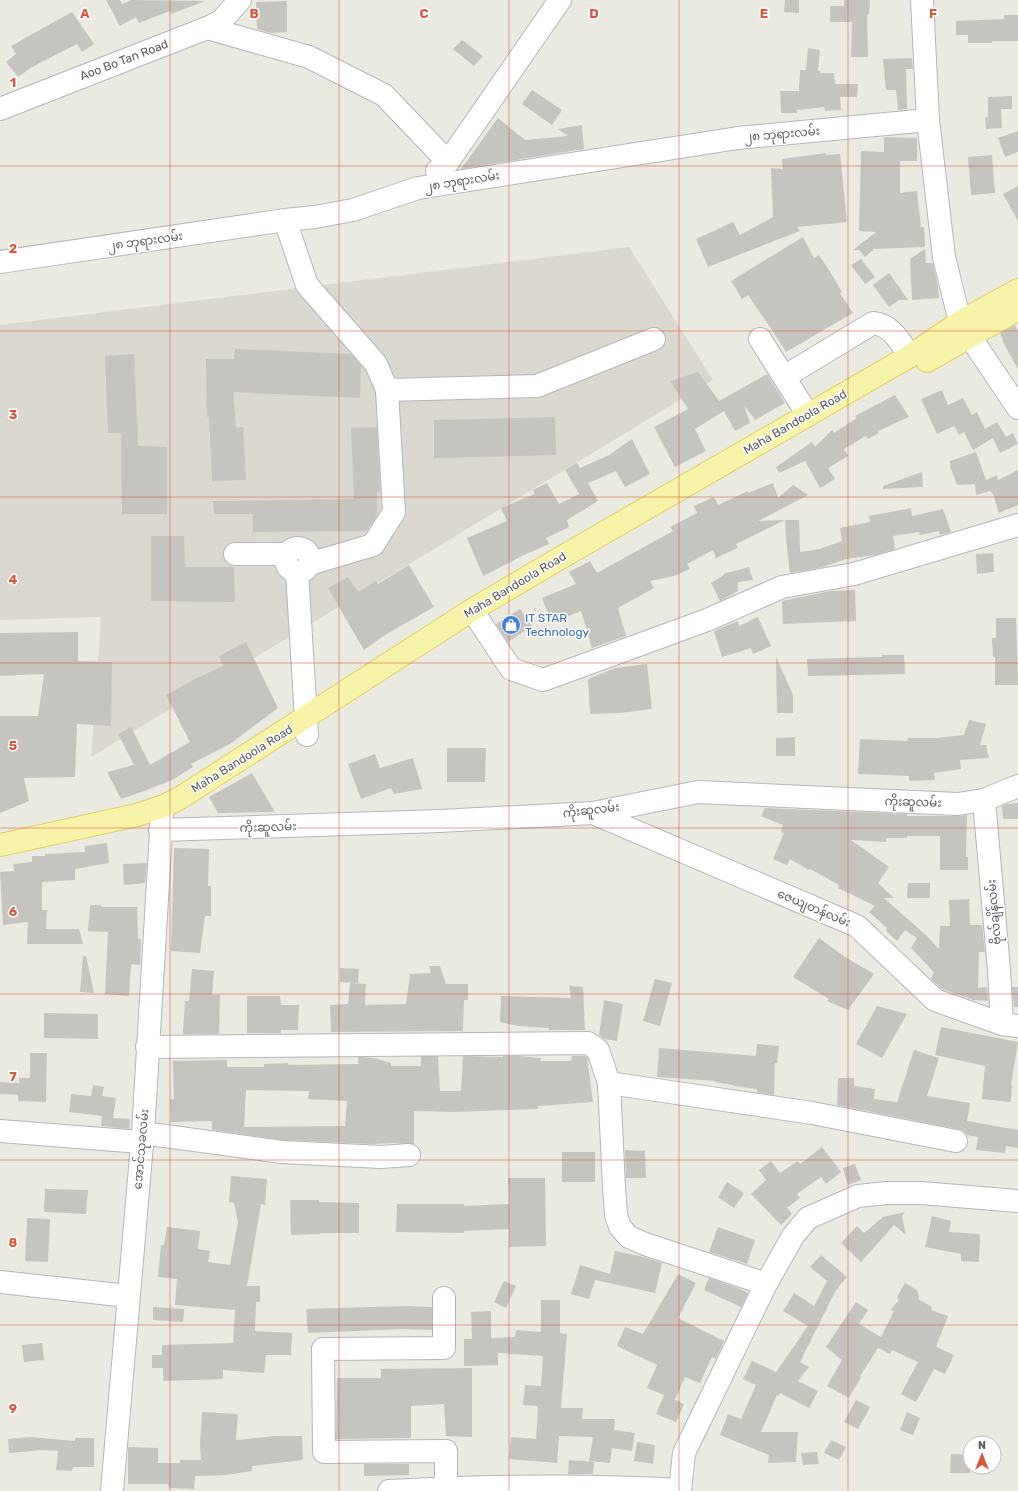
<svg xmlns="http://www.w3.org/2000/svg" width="1018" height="1491" viewBox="0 0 1018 1491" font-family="Rubik,'Noto Sans Myanmar',sans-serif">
	<rect width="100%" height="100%" fill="#ebeae1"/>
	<path fill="#dbd9cf" d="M629 247 713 380 91 757 101 617 0 620V325Z"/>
	<g fill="#c6c4be" fill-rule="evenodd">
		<path d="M106 0H120L122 4 132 0 205 1 171 14 170 11 139 23 136 17 120 26Z"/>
		<path d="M785 0H799V13L784 12Z"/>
		<path d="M844 0H870L869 14H867L868 57H851L852 22H830V6H844Z"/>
		<path d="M287 1V32L270 33 257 29 256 2Z"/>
		<path d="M72 12 94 44 82 52 77 44 32 67 18 77 6 62 16 54 11 46Z"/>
		<path d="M1004 15H1018V41H992V43H968V35H956V21L1004 19Z"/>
		<path d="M462 40 483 56 474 66 453 49Z"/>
		<path d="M808 48 820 50 818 71H820V73H834L835 84H858L857 97H840L841 110 825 111 824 107 797 110V113H781L780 91H799L800 70H806Z"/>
		<path d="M912 58 913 69H906L907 109 898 110 896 90H886L883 59Z"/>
		<path d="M532 90 562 110 552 125 522 104Z"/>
		<path d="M1012 96V109H1001L1002 128 986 129 985 117H988V97Z"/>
		<path d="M498 118 525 140 568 136 558 129 582 125 584 149 461 169Z"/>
		<path d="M1018 131V152L1005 157 998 138Z"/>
		<path d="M884 137 917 138V161H900V193L917 191 921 227H924L925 247 873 249V250L865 257 859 250H853L876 232 859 231 861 151 884 152Z"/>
		<path d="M826 153V155L840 154 847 222 797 227 800 231 708 267 696 239 733 222 740 235 773 217 771 168 783 169 782 159Z"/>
		<path d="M992 155 995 193 971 195 968 157Z"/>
		<path d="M1018 186V221L1003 194Z"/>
		<path d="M803 237 814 258 819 255 832 275 842 292 840 293 853 313 786 352 772 330 748 295 742 299 731 281Z"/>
		<path d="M925 249 926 263H933L938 286 939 298 912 300 910 259Z"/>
		<path d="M861 259 875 277 865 284 851 265Z"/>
		<path d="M889 273 908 300H899L889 307 873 285Z"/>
		<path d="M1015 325 1018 331V369L1005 346 1000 333Z"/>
		<path d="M235 349 351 354 361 366 360 398 233 392 236 428 243 427 246 480 212 481 209 416 207 417 206 359H234Z"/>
		<path d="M134 354 138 446 167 447V514H122L121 433H108L105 356Z"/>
		<path d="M698 372 719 401 767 374 785 403 755 420 744 405 750 423 735 431 724 411 695 429 706 451 675 467 654 427 688 409 670 381Z"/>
		<path d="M942 390 948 405 963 398 972 415 977 412 985 429 997 422 1006 437 1013 433 1018 444 1000 453 993 438 973 450 964 432 959 435 954 426 937 434 921 399Z"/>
		<path d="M895 395 909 417 878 431 879 433 868 439 866 436 844 449 848 456 828 468 835 479 820 488 805 461 779 473 776 467 812 442 815 447 832 430 834 433 857 418 855 416Z"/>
		<path d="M555 417 556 455 434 458V420Z"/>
		<path d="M377 427 380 492H377V515L367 531 253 532V514H214L213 501 354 499 351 428Z"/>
		<path d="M632 439 650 474 625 487 616 471 588 483 598 501 567 520 569 527 546 538 549 544 522 556 483 576 467 538 507 521 501 508 535 494 533 490 547 483 559 504 579 494 565 470 577 463 580 468 609 455Z"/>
		<path d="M976 452 986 480 997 475 998 480 1018 470V505L999 513 993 494 990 491 976 495 975 484 957 485 950 466V461Z"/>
		<path d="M922 472 923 487 883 489V486Z"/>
		<path d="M773 483 778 498 793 485 808 495 758 521 785 520 736 544 738 548 716 558 713 550 687 564 690 569 674 576 650 581 654 588 618 608 626 636 592 648 581 611 552 623 542 598 576 584 569 572 590 561 597 573 673 531 670 527 697 513 694 506 714 497 718 505 748 491V493Z"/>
		<path d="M911 508 912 516 943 509 951 532 940 535 939 531 920 535 919 532 893 536 895 549 875 555 846 559 823 567 790 573 786 539 785 520H799L800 552 820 549 842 541 840 528 870 522 869 516Z"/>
		<path d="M151 536H184L185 567H234L235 602 151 601Z"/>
		<path d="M993 553 994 572 977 574 976 554Z"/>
		<path d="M409 565 434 607 385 635 364 650 328 588 348 577 358 592 376 581 378 584Z"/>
		<path d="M749 567 753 580 738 582V591L720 601 711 583 724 575 723 574Z"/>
		<path d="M855 590 856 621 783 624 782 601 830 591Z"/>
		<path d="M520 609 532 626 508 642 496 624Z"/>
		<path d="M758 617 771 646 753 654 751 648 722 657 714 631 738 621 739 626Z"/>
		<path d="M996 618H1016L1018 685H995V657H993L992 638H996Z"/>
		<path d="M78 632V661L112 662 111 726 77 724 75 777 24 778 29 801 0 813V716H38L44 674 0 676V633Z"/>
		<path d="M246 642 278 708 230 744 191 764 193 767 172 780 147 790 121 799 107 772 134 765 118 734 131 727 150 765 190 742 166 695 195 679 223 666 219 656Z"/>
		<path d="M882 655H904L905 674 808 676 807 659 882 657Z"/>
		<path d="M776 657 793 695V713H777Z"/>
		<path d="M647 664 652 709 620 713 590 714 588 679 615 668Z"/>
		<path d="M969 720 986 724 980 745H986L989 758 960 760 961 769 934 773 935 780 909 781V776L858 774 860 739 907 741 908 738H937L964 735Z"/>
		<path d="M795 737V756H776V738Z"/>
		<path d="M447 748H486L485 782H447Z"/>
		<path d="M375 754 380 768 413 758 422 789 394 794 391 788 361 799 348 764Z"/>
		<path d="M252 773 275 812 218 813 209 797Z"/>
		<path d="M1018 803V819H1003L1002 806 1008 804Z"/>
		<path d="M765 808 907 814V816H958L967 815 966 857H968V870H940V836H907V838H886V842L851 840 889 867 878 883 894 898H884L928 937 939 949 940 926H950L949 900 969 899 970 925H982L985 952H979L978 988 987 987 988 1001 973 1000 942 989 931 979 934 972 911 948 917 938 905 930 897 941 886 931 887 928 869 912 875 906 838 888 839 885 810 869 809 870 790 859 787 865 773 859 784 833 781 832 783 825 761 816Z"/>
		<path d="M107 843 109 863 75 869V880L42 882V910H47L46 929H79L83 944H27L28 922 3 925 0 872 14 871 13 864 32 862V856H45V854L85 852V846Z"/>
		<path d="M174 848 209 849 208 886H211V916H205L200 953 171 951Z"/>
		<path d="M147 863 145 883 124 885 123 864Z"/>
		<path d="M908 883H930V898H907Z"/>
		<path d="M90 905H101V907H137L138 939H141L140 965 131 964 129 996 105 994 108 932 88 931Z"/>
		<path d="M819 938 845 957 874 974 848 1010 827 1001 829 999 793 977Z"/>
		<path d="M83 956H86L94 993 80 992Z"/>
		<path d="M429 966H440L446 984H468V1000H464L463 1031 331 1032 330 1005 348 1004 350 983 366 984 365 1005 406 1004 410 974 431 973Z"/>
		<path d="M340 968 359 969 358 983 340 982Z"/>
		<path d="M192 969 214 971 212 995H220L219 1034H183L185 1001H189Z"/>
		<path d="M655 979 672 983 660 1026 643 1021Z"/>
		<path d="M569 986 583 987 585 1030H549V1028L518 1026 500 1022 501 996 571 998Z"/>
		<path d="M1012 987H1018V1007H1014Z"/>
		<path d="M247 996H280L281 1005H299L298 1030H281V1033H247Z"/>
		<path d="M604 1000 623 1004 617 1041 604 1039 599 1035Z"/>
		<path d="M877 1006 907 1014 882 1058 856 1044Z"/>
		<path d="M44 1013 98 1014V1039L44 1038Z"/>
		<path d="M941 1027 1018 1042 1011 1085H1012L1011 1102 982 1099 985 1066 935 1055Z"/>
		<path d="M757 1044 779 1046 777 1063H775L774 1095 756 1092 757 1089 733 1086V1085L715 1082V1081L657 1077 659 1048 756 1056Z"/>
		<path d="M914 1050 939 1058 927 1096 970 1103 967 1121 1018 1130V1148L1006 1146 1005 1153 976 1150 978 1137 967 1135 964 1131 958 1129 837 1105 838 1078H854V1086L875 1089 874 1099 897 1102Z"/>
		<path d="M30 1053H47L46 1102 18 1101V1095L0 1094V1082L19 1083V1078H30Z"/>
		<path d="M421 1056H438L440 1091H461L463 1056 503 1057V1056H518L541 1058V1061H571L572 1056H584L587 1057 593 1102 538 1106V1109L454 1112 414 1111V1144L394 1143 371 1144 283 1140 212 1130V1121L171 1122 170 1099H174L173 1061 227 1060V1067H264V1064L288 1063V1065L358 1064V1057L374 1058 391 1063V1066H421ZM246 1090 309 1091 308 1099 347 1101 345 1126 244 1127Z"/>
		<path d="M93 1085 104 1087 102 1096 116 1098 113 1118 130 1119 129 1129 101 1126 102 1116 69 1112 71 1094 91 1096Z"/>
		<path d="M822 1147 841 1172 826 1184 821 1177 797 1194 800 1198 787 1208 792 1214 781 1225 751 1194 766 1180 759 1170 771 1161 780 1173 798 1161 800 1164Z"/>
		<path d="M625 1150 645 1151 646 1178H626Z"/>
		<rect x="562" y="1152" width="33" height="30"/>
		<path d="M855 1164 861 1180 848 1185 843 1168Z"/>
		<path d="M231 1176 267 1179 265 1205 261 1204 247 1286H260V1302H256L255 1331 292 1333 291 1355H266L264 1373 223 1370V1379L163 1381V1368H152V1355H162V1345L233 1343 235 1310 175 1305 177 1279 158 1277 161 1245H164L167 1227 200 1231 198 1249 210 1251 208 1262 230 1265 238 1222 234 1203 229 1202Z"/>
		<path d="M508 1178H545L546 1246 509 1247V1229L464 1231V1233L396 1232 397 1204H464V1206L509 1204Z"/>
		<path d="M727 1182 744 1193 734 1208 718 1197Z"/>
		<path d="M45 1189 88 1190 86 1214 44 1212Z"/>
		<path d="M290 1200H319V1202L359 1203V1233H320V1234L291 1235Z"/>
		<path d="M905 1212 902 1216 906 1235 894 1225 861 1262 841 1243 857 1226 864 1233 883 1217Z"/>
		<path d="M932 1216 951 1221 949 1232 980 1234 979 1262 961 1261V1254L925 1247Z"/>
		<path d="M27 1218 50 1219 48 1262 25 1261Z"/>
		<path d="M718 1227 755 1240 747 1264 709 1252Z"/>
		<path d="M615 1251 644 1257 662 1263 655 1293 595 1280 589 1299 571 1294 580 1265 610 1274Z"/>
		<path d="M821 1255 847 1277 836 1290 800 1362 809 1367 798 1381 818 1391 809 1408 780 1393 779 1396 777 1395 761 1432H798L796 1462 768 1463 769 1455 720 1435 728 1414 741 1419 756 1385 743 1379 752 1361 776 1372 808 1326 783 1311 794 1293 814 1306 827 1281 810 1267Z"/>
		<path d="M678 1274 696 1283 678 1318 724 1341 716 1359 712 1357 700 1383 685 1377 675 1400 684 1404 676 1422 656 1414 664 1395 647 1388 657 1365 617 1346 625 1327 643 1334Z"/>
		<path d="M709 1278 738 1288 748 1293 741 1307 704 1290Z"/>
		<path d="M504 1281 516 1286 506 1308 494 1302Z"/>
		<path d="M905 1283 917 1290 919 1297 918 1299 932 1307 931 1310 948 1316 936 1347 954 1355 945 1374 934 1369 916 1402 901 1394 918 1362 892 1350 890 1354 878 1348 860 1376 861 1377 849 1398 827 1386 842 1360 826 1347 856 1302 868 1310 859 1324 881 1337 894 1311 890 1310 899 1300 897 1297Z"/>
		<path d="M541 1300H560V1333L567 1334 561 1408H583L582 1419H615L614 1430 635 1433 632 1451 612 1448 610 1463 589 1461 593 1437 559 1436 557 1463 509 1459 511 1437 536 1439 538 1406 523 1405 525 1385 541 1386 543 1356 498 1353V1365L464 1366V1339H472L471 1312 491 1311V1338L515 1337 516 1330 541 1332Z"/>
		<path d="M403 1306 432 1307V1330L401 1329 308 1333 306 1309Z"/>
		<path d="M153 1307 184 1309 183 1322 153 1320Z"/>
		<path d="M42 1343 44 1360 24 1362 22 1345Z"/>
		<path d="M472 1368V1437L446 1436 444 1404 411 1406V1438L336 1439 337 1378H381V1369Z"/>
		<path d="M856 1400 870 1407 858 1429 844 1422Z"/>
		<path d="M202 1412 238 1414 236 1440 276 1436H302L303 1460 252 1466V1471L226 1475 195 1476 194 1489 169 1488 168 1484H128V1447L158 1448V1463H180V1460H201L200 1443Z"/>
		<path d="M907 1412 920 1418 913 1435 900 1430Z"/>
		<path d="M31 1437 75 1441V1438H94V1467H73L72 1471 56 1470 58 1451 42 1450 9 1453 8 1439Z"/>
		<path d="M831 1440 846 1447 839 1460 824 1453Z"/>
		<path d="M637 1442 655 1445 653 1464 634 1461Z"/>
		<path d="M817 1452 819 1464 803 1465 801 1453Z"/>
		<path d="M951 1454 970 1455V1473H950Z"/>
		<path d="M569 1460 594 1462 593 1474H568Z"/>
		<path d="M364 1464H409V1475L364 1476Z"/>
	</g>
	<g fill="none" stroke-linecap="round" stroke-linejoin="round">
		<defs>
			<g id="minor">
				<path d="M922 0 928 120 944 257 960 322 1018 408"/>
				<path d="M207 28 309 57 384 95 448 162"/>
				<path d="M0 109 207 28 221 21 240 0"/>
				<path d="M437 171 448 162 560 0"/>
				<path d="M285 220 307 285 376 364 387 390 394 512 373 545 309 564"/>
				<path d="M0 262 285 220 315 217 353 210 418 188 738 138 928 120"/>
				<path d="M760 339 808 415"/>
				<path d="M784 377 873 323C892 325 900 342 910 356"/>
				<path d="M387 390 537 386 654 339"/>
				<circle cx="298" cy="560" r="12"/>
				<path d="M235 554H287"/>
				<path d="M297 572 307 735"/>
				<path d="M472 610 511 669 543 680 707 620 782 587 854 574 1018 525"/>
				<path d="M984 800 999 970 1002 1024"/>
				<path d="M593 813 857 926 935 1000 1002 1024 1018 1026"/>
				<path d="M160 830 440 821 593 813 698 792 958 804 984 800 1018 786"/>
				<path d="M147 1047C294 1045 441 1043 588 1043L598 1050 609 1083 614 1187 616 1215 620 1227 629 1237 645 1244 766 1284"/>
				<path d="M609 1083 812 1113 956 1141"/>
				<path d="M0 1131 141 1142"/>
				<path d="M143 1133 282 1152 381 1157 409 1155"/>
				<path d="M0 1282 128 1296"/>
				<path d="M444 1298V1348L323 1349 324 1452 446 1451V1488"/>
				<path d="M112 1491 143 1133 162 815"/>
				<path d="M389 1491C486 1486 583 1484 680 1490"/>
				<path d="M680 1491 684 1453 766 1284 793 1236 808 1218 858 1196 887 1193H921L1018 1201"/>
			</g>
			<g id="major">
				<path d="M927 361 1018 309"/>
				<path d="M0 845 137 815 164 806 180 798 472 610 562 557 910 356 960 322 1018 290"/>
			</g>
		</defs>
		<use href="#minor" stroke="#b3b6ba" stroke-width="24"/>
		<use href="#major" stroke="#e4cd61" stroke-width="24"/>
		<use href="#minor" stroke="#fff" stroke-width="22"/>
		<use href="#major" stroke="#f7f3a9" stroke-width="22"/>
	</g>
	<path fill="none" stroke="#d95639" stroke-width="1" stroke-opacity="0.55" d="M170 0V1491M339 0V1491M509 0V1491M679 0V1491M848 0V1491M0 166H1018M0 331H1018M0 497H1018M0 663H1018M0 828H1018M0 994H1018M0 1160H1018M0 1325H1018"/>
	<defs>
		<symbol id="shop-disc" viewBox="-11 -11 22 22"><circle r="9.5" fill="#3f7fe0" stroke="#fff"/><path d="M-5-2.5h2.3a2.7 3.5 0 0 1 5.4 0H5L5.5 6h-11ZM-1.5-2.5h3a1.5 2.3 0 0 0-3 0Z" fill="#fff"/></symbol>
	</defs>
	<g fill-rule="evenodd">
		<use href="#shop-disc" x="500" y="614" width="22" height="22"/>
	</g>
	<g text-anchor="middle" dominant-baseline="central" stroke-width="3" stroke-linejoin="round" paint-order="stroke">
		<g font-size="12" fill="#595c60" stroke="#fff">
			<text transform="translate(124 60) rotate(-21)">Aoo Bo Tan Road</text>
			<text transform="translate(782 134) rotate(-5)">၂၈ ဘုရားလမ်း</text>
			<text transform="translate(462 181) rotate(-9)">၂၈ ဘုရားလမ်း</text>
			<text transform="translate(145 241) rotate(-8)">၂၈ ဘုရားလမ်း</text>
			<text transform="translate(795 422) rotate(-30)">Maha Bandoola Road</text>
			<text transform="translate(515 585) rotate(-31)">Maha Bandoola Road</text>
			<text transform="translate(242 759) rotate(-32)">Maha Bandoola Road</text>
			<text transform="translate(913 802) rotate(2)">ကိုးဆူလမ်း</text>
			<text transform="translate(591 810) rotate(-7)">ကိုးဆူလမ်း</text>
			<text transform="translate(268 827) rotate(-2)">ကိုးဆူလမ်း</text>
			<text transform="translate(814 908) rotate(23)">ဇေယျတန်လမ်း</text>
			<text transform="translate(994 912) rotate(-95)">ဗိုလ်ချိန်လမ်း</text>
			<text transform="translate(141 1149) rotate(-85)">အောင်သုခလမ်း</text>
		</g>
		<g font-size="12" fill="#366cbe" stroke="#fff" text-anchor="start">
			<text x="525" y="618">IT STAR<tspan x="525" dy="14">Technology</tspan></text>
		</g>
	</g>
	<g font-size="13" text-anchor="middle" font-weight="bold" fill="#d95639" stroke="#fff" stroke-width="3" stroke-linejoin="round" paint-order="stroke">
		<text x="85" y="18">A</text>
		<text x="254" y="18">B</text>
		<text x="424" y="18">C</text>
		<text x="594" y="18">D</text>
		<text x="764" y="18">E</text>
		<text x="933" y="18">F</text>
		<text x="13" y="87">1</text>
		<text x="13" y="253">2</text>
		<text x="13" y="419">3</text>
		<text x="13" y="584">4</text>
		<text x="13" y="750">5</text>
		<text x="13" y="916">6</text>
		<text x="13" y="1081">7</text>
		<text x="13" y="1247">8</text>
		<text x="13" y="1413">9</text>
	</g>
	<g transform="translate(982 1455)"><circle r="19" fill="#ffffff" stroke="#bdbebf"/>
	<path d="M0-3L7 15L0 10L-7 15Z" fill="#d95639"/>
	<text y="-6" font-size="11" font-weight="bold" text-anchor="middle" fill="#595c60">N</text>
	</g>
</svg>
